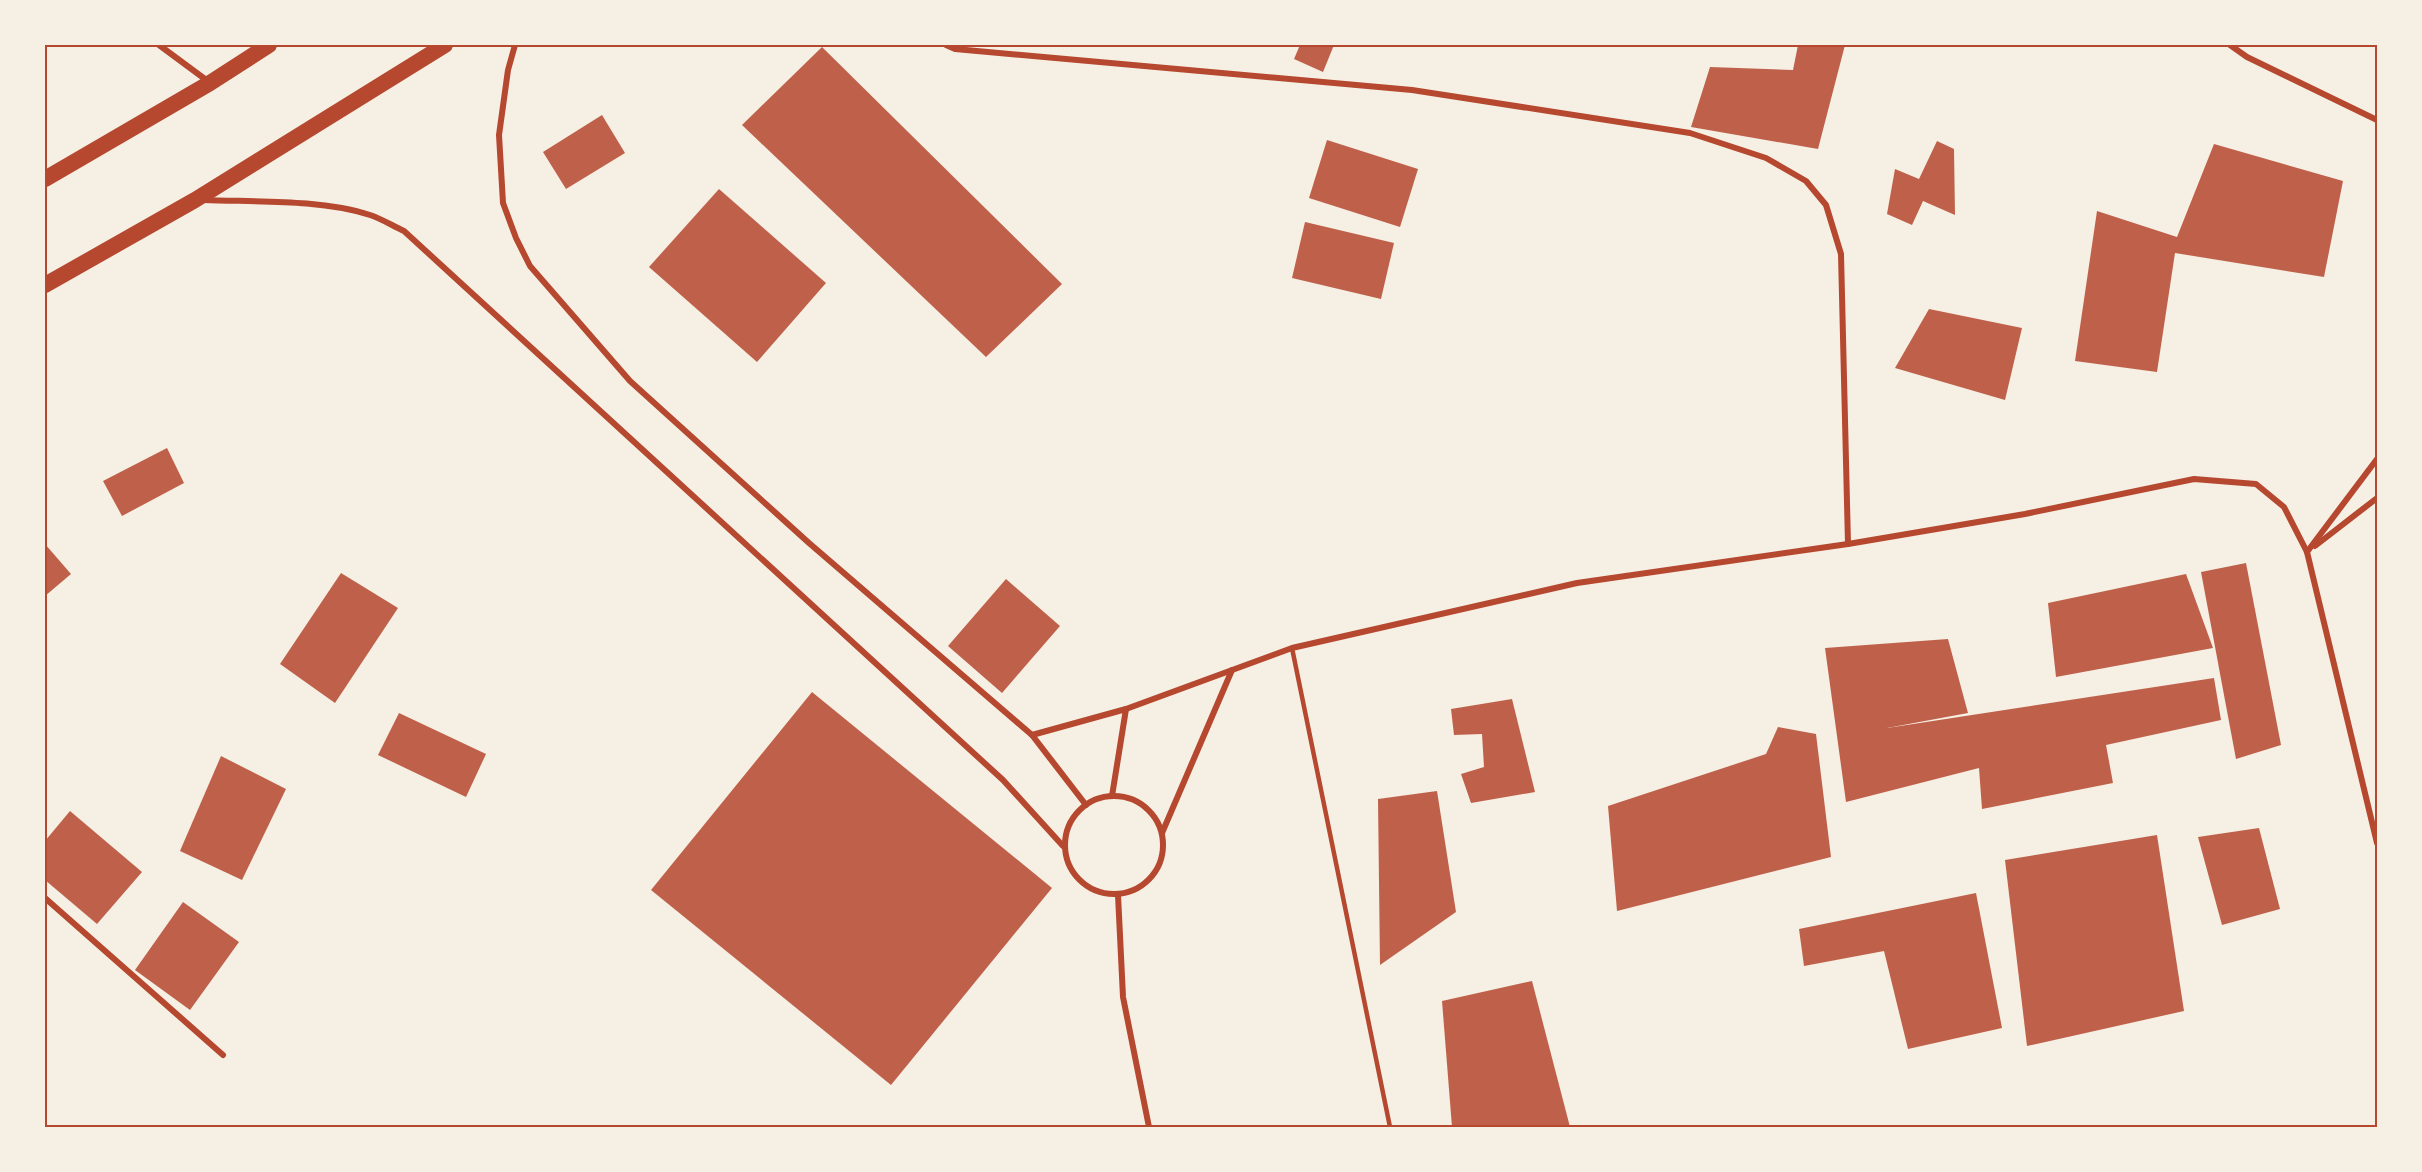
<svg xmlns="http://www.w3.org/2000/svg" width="2422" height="1172" viewBox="0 0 2422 1172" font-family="Jost,sans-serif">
	<rect width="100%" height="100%" fill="#f6efe4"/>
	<g fill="#bf614a">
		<path d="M1300 45H1334L1323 72 1294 59Z"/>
		<path d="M1798 45H1845L1818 149 1691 127 1710 67 1793 70Z"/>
		<path d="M822 47 1062 284 986 357 742 125Z"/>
		<path d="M602 115 625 153 566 189 543 152Z"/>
		<path d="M1327 140 1418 169 1400 227 1309 198Z"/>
		<path d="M1937 141 1954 149 1955 215 1923 201 1912 225 1887 214 1895 169 1919 179Z"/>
		<path d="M2214 144 2343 181 2324 277 2175 253 2157 372 2075 361 2097 211 2177 237Z"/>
		<path d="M719 189 826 283 757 362 649 267Z"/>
		<path d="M1305 222 1394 243 1381 299 1292 278Z"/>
		<path d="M1929 309 2022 328 2005 400 1895 368Z"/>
		<path d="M167 448 184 483 122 516 103 481Z"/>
		<path d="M45 544 71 574 45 596Z"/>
		<path d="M2246 563 2281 745 2236 759 2201 572Z"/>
		<path d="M341 573 398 608 335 703 280 664Z"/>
		<path d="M2186 574 2213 648 2056 677 2048 603Z"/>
		<path d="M1006 579 1060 626 1002 693 948 646Z"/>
		<path d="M1948 639 1968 713 1887 728 2214 678 2221 720 2106 745 2113 783 1982 809 1979 768 1846 802 1825 648Z"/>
		<path d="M812 692 1052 888 891 1085 651 890Z"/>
		<path d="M1512 699 1535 792 1471 803 1461 774 1484 767 1482 734 1454 735 1451 709Z"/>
		<path d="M399 713 486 754 466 797 378 755Z"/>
		<path d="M1778 727 1816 734 1831 857 1617 911 1608 806 1766 754Z"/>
		<path d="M221 756 286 789 242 880 180 851Z"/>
		<path d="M1437 791 1456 912 1380 965 1378 799Z"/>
		<path d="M70 811 142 872 97 924 45 880V841Z"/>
		<path d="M2259 828 2280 909 2222 925 2198 837Z"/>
		<path d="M2157 835 2184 1011 2027 1046 2005 860Z"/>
		<path d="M1976 893 2002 1028 1908 1049 1884 951 1804 966 1799 929Z"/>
		<path d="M183 902 239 942 190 1010 135 970Z"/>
		<path d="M1532 981 1570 1127H1452L1442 1001Z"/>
	</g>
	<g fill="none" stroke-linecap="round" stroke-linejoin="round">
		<path stroke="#b5482f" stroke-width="4.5" d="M1292 648 1390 1127"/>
		<g stroke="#b5482f" stroke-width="6">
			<path d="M159 45 209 82"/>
			<path d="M515 45 508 70 499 135 503 203 516 238 530 266 630 381 809 543 1032 735 1086 805"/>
			<path d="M946 45 955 49 1412 90 1690 133 1766 158 1806 181 1826 205 1841 254 1848 544"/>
			<path d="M2230 45 2247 57 2377 120"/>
			<path d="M204 200C255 202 322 199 370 215 382 219 393 226 404 231L1003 780 1063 846"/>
			<path d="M2315 546 2377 498"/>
			<path d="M2307 552 2377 459"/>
			<path d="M1032 735 1126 709 1292 648 1577 583 1848 544 2025 514 2194 479 2256 484 2284 507 2307 552 2377 843"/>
			<circle cx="1114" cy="845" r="49"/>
			<path d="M1112 796 1126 709"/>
			<path d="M1162 833 1232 670"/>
			<path d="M1118 895 1123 997 1149 1127"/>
			<path d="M45 898 223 1055"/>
		</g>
		<g stroke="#b5482f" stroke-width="16">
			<path d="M45 179 210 83 269 45"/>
			<path d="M45 285 195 200 445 45"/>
		</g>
	</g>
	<rect width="2422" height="1172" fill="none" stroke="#f6efe4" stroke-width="93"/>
	<rect x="46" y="46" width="2330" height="1080" fill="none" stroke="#b5482f" stroke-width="2"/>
</svg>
